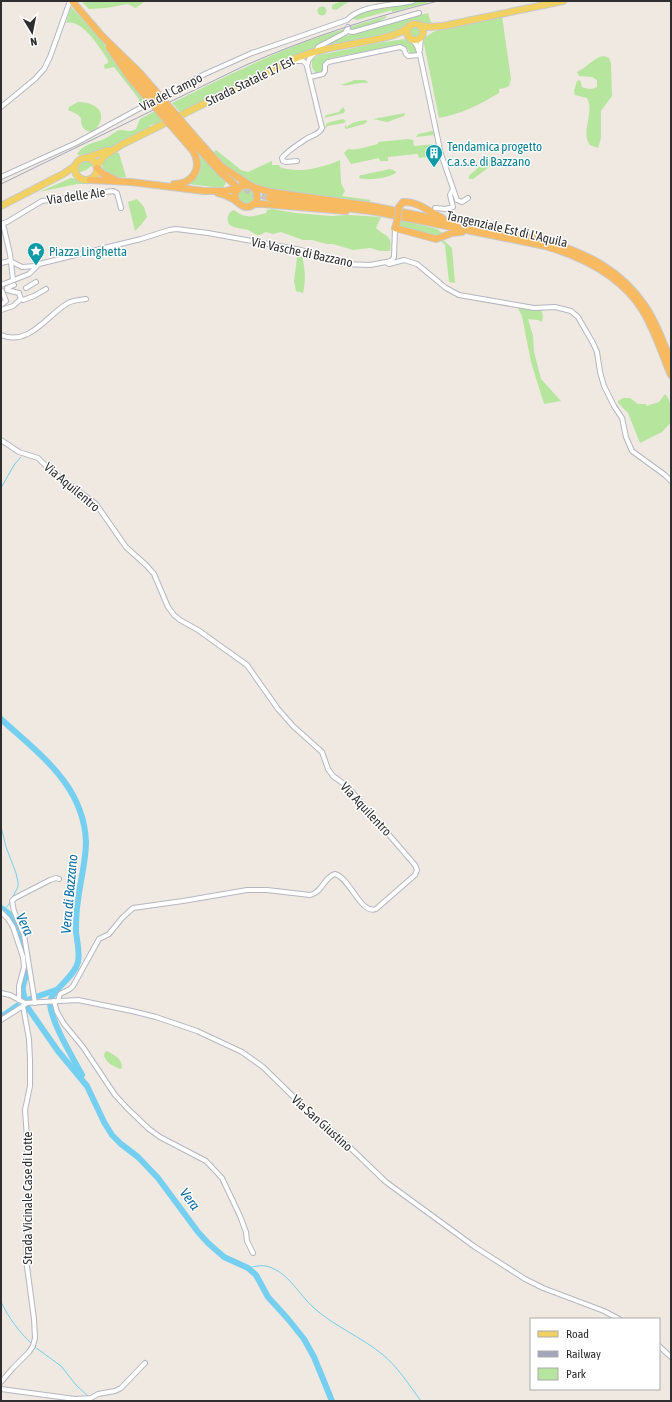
<svg xmlns="http://www.w3.org/2000/svg" width="672" height="1402" viewBox="0 0 672 1402" font-family="'Asap Condensed',sans-serif">
	<rect width="100%" height="100%" fill="#efe9e1"/>
	<g fill="#b6e59e">
		<path d="M83 1H143V3L135 8 128 4 106 8 89 9 83 3Z"/>
		<path d="M342 1H350L336 10 332 9V5Z"/>
		<path d="M420 1H427V3L392 12V10L357 20 351 18 367 10Z"/>
		<circle cx="322" cy="11" r="4.5"/>
		<path d="M71 7 99 37 150 102 137 108 139 105V99L114 67 105 69 104 65 108 63V60C100 48 82 18 66 23Z"/>
		<path d="M428 13 430 20 433 25H431C418 22 414 19 405 30L319 50 323 47 348 35Z"/>
		<path d="M386 16V18L381 20 380 22 345 33 314 51 182 114 172 103C210 84 248 65 287 49 319 36 353 26 386 16Z"/>
		<path d="M502 16 511 79 509 86 505 88 499 89V93C479 105 461 114 439 118L423 39 433 32 442 29Z"/>
		<circle cx="415" cy="32" r="4.5"/>
		<path d="M405 39 413 43 417 53 411 54C407 48 405 45 397 46V45L331 58 325 62 322 73 316 74 312 67V59L319 55 378 43Z"/>
		<path d="M604 56 609 58 611 63 612 96 601 111V138L598 148 590 145C580 132 595 113 587 98L575 95 574 91 577 81 580 80 582 87C587 89 592 90 597 87V80L592 77 579 76 577 72C587 68 592 58 604 56Z"/>
		<path d="M355 80H365L368 82 366 83C358 82 348 87 341 85Z"/>
		<path d="M78 102C88 102 103 106 101 119 100 123 97 128 95 131 85 133 81 128 81 118L77 114 68 110 69 107Z"/>
		<path d="M343 107 345 110 344 113 324 118 326 115 339 112Z"/>
		<path d="M157 110 165 122 150 125 148 131C126 142 104 153 79 155L77 154C83 144 95 143 104 139 110 137 114 131 121 130 128 130 128 133 136 129L140 119Z"/>
		<path d="M405 113 404 116 387 122 373 119Z"/>
		<path d="M343 119 346 121 344 123 327 126V128L325 127 327 123Z"/>
		<path d="M366 120 367 122 364 124 346 129 345 128V125L347 127C352 122 359 121 366 120Z"/>
		<path d="M432 131 434 132 433 138V135L416 137 418 134Z"/>
		<path d="M408 139 413 140 414 146 435 144 436 143 439 155 419 158 418 154H416L388 157V161H380L379 158 351 164 344 153 348 149C358 151 368 146 378 144V142Z"/>
		<path d="M216 150 241 170 248 172 272 161V165H279L280 167C299 174 322 168 340 160L341 183 345 191 342 196 371 200 366 204 261 188 233 172 222 162 214 152Z"/>
		<path d="M115 152 119 153 126 177 115 178 104 173C99 162 107 157 115 152Z"/>
		<path d="M200 156 226 181 225 185 222 188 188 184C200 177 203 169 200 156Z"/>
		<path d="M495 158 497 159 496 162 473 179H469V176C476 169 486 161 495 158Z"/>
		<path d="M84 160 90 161 93 165 86 170 78 173C76 167 78 163 84 160Z"/>
		<path d="M390 169 395 171 396 173C388 178 368 181 359 178L360 175H362Z"/>
		<path d="M71 178 77 179 82 182 96 181 113 184H77L39 192Z"/>
		<circle cx="246" cy="196" r="8"/>
		<path d="M137 199 144 207 147 217 141 225 135 231 128 202Z"/>
		<path d="M272 209 295 213 331 216 349 215 381 217 376 228C385 237 393 234 390 251H380L370 248 353 250 333 244H327L312 240H303L281 232 273 234 266 232C263 233 260 236 257 235 254 234 251 231 248 230 241 227 225 230 228 216 229 213 231 211 234 210 245 219 253 217 266 213L267 210Z"/>
		<path d="M400 220 437 229 441 232 442 234 438 237 407 229 399 225Z"/>
		<path d="M443 240 452 248 455 283 449 282 445 245 441 241Z"/>
		<path d="M296 255 302 256C305 267 306 281 303 293L296 291 294 281 297 258Z"/>
		<path d="M517 306 541 309 543 316 542 322 538 320 528 319 533 336 534 352 541 379 561 401 544 404 531 362 522 316Z"/>
		<path d="M665 394C672 401 671 413 671 422L662 432 640 443 628 413 618 403V401L623 398H630L638 404H646V406L659 402Z"/>
		<path d="M107 1051C114 1055 122 1058 122 1068L120 1069C113 1065 108 1065 104 1056L105 1052Z"/>
	</g>
	<g fill="none" stroke-linecap="round" stroke-linejoin="round">
		<g stroke="#75cff0" stroke-width="1">
			<path d="M1 488 14 465 21 457"/>
			<path d="M1 826 6 847 16 873 18 882V887L12 898"/>
			<path d="M4 910 10 903"/>
			<path d="M248 1268C256 1266 264 1264 272 1268 291 1276 299 1295 314 1308 334 1326 361 1337 382 1354 398 1367 409 1385 421 1401"/>
			<path d="M1 1302C9 1318 19 1332 32 1344"/>
			<path d="M35 1347 61 1366 76 1385 88 1396"/>
		</g>
		<g stroke="#75cff0" stroke-width="6">
			<path d="M1 719C39 754 84 785 86 842 86 862 80 881 78 901 76 911 76 922 76 932 77 941 80 952 78 962 74 979 50 990 50 1004 52 1024 72 1056 82 1075"/>
			<path d="M1 908C5 911 10 914 13 918 20 929 28 959 26 972 25 986 20 983 25 999"/>
			<path d="M30 999 56 990"/>
			<path d="M28 1008 58 1051 87 1086 104 1122 112 1135 121 1144 138 1157 158 1178 198 1232 208 1243 224 1257 248 1268 256 1275 268 1297 288 1319 304 1339 314 1357 332 1401"/>
			<path d="M1 1017 17 1006"/>
		</g>
		<path stroke="#c8c4bd" stroke-width="6" stroke-dasharray="6 3" stroke-linecap="butt" d="M237 185 253 194 269 198"/>
		<defs>
			<g id="minor">
				<path d="M347 31 353 32 419 13"/>
				<path d="M412 39 417 46 420 55 441 154 457 200 462 202 468 198"/>
				<path d="M420 50 421 36"/>
				<path d="M294 61H303L307 65"/>
				<path d="M310 77 323 74 325 71V65L328 62 400 47 404 49 406 54 408 56 420 55"/>
				<path d="M159 98 205 74 252 53 347 20C362 4 394 6 413 1"/>
				<path d="M1 107 35 79 44 69 50 57 70 1"/>
				<path d="M297 161 286 162 283 161 282 158C288 150 298 145 306 139 312 135 319 135 322 128L307 66 309 59 316 52 318 47 345 33 348 27"/>
				<path d="M1 177 76 143 153 101"/>
				<path d="M435 208 446 209 453 207 450 195 453 189"/>
				<path d="M1 224 7 222 42 201 113 191 117 193 121 208"/>
				<path d="M3 224 10 254 13 280"/>
				<path d="M387 262 392 260 394 257 395 228"/>
				<path d="M1 263 10 261 22 267 36 266"/>
				<path d="M1 285 29 274 39 264 141 239 169 230 176 229 208 233 301 250 343 264 370 265 386 262 389 264 404 260 417 264 446 288 459 295 534 308 555 307 571 311 578 317 593 343 597 352 600 372 604 386 614 406 622 418 626 437 632 451 665 475 671 481"/>
				<path d="M14 285 7 288V290L19 293"/>
				<path d="M26 288 36 282"/>
				<path d="M19 293 21 299 23 300 34 296 46 289"/>
				<path d="M1 305 6 301 2 291"/>
				<path d="M1 310 13 306 21 299"/>
				<path d="M1 335C29 347 47 315 68 303 73 300 80 300 86 299"/>
				<path d="M1 440 19 452 38 458 49 469 96 504 126 547 146 565 154 574 168 607 174 615 180 620 198 630 247 665 278 709 293 726 322 752 328 769 333 776 347 786 415 865 417 870 415 875 376 909C361 915 350 878 335 874 324 877 322 893 310 895L267 890H247L183 901 133 908 122 918 109 934 99 939 73 986 70 989 60 994 58 1001"/>
				<path d="M1 912 8 919 13 927 23 957 24 967 19 986V1000"/>
				<path d="M1 993 10 995 25 1003 78 1000 132 1011 156 1017 197 1031 242 1052 263 1067 310 1113 335 1133 386 1182 475 1247 525 1279 543 1288 604 1311 619 1319"/>
				<path d="M54 1001 57 1012 64 1024 83 1047 115 1095 128 1109 149 1129 160 1137 206 1161 222 1178 240 1216 246 1232 247 1241 253 1253"/>
				<path d="M35 1003 24 935 14 911 12 901 15 898 50 880 56 878 59 879"/>
				<path d="M1 1020 23 1006"/>
				<path d="M659 1346 671 1357"/>
				<path d="M1 1382 13 1368 29 1352 33 1346 35 1338 34 1319 26 1259 28 1213 27 1138 25 1110 30 1086V1060L29 1039 23 1006 27 1003"/>
				<path d="M1 1389 75 1399 91 1398 98 1394 115 1391 121 1388 145 1363"/>
			</g>
			<g id="primary">
				<circle cx="415" cy="32" r="8"/>
				<path d="M419 25 428 27 443 26 563 1"/>
				<circle cx="86" cy="169" r="11"/>
				<path d="M86 158 108 150"/>
				<path d="M97 166 104 156 121 145 294 59C317 49 343 46 368 41 382 38 397 36 409 27"/>
				<path d="M1 206 63 174 75 166"/>
			</g>
			<g id="trunk">
				<path d="M72 1 102 36"/>
				<path d="M203 146 221 166 248 184"/>
				<path d="M198 148 221 173 234 184"/>
				<path d="M97 168 103 174 114 179"/>
				<path d="M90 180 131 182 204 191H226L238 188"/>
				<path d="M174 184C193 184 203 168 193 151"/>
				<path d="M253 187 270 192 372 206 546 241C586 253 621 270 645 306 657 323 663 343 671 361"/>
				<path d="M218 193C223 194 228 196 233 199 237 201 240 206 246 207 260 207 260 190 250 185L241 186 235 193 236 201"/>
				<path d="M269 198 377 212 545 246C583 257 621 275 643 311 655 331 662 354 671 375"/>
				<path d="M253 204H263L346 211"/>
				<path d="M399 207 403 202C418 201 429 212 442 218"/>
				<path d="M397 222 395 228 436 239 452 233 462 232"/>
			</g>
		</defs>
		<use href="#minor" stroke="#b4b7c1" stroke-width="6"/>
		<use href="#primary" stroke="#c9c9c9" stroke-width="8"/>
		<use href="#trunk" stroke="#c9c9c9" stroke-width="8"/>
		<use href="#minor" stroke="#fff" stroke-width="4"/>
		<use href="#primary" stroke="#f2d163" stroke-width="6"/>
		<use href="#trunk" stroke="#f8ba60" stroke-width="6"/>
		<path stroke="#a3a6b8" stroke-width="1" d="M1 184 246 65C308 38 372 17 438 1"/>
		<defs>
			<g id="trunk-bridge">
				<path d="M102 36 140 73 203 146"/>
				<path d="M109 47 130 78 193 151"/>
				<path d="M125 63 198 148"/>
				<path d="M397 222 399 207"/>
			</g>
		</defs>
		<use href="#trunk-bridge" stroke="#c9c9c9" stroke-width="8" stroke-linecap="butt"/>
		<use href="#trunk-bridge" stroke="#f8ba60" stroke-width="6"/>
	</g>
	<defs>
		<symbol id="building-pin" viewBox="-11 -11 22 30"><path d="M0 17L-7.5 6A9.5 9.5 0 1 1 7.5 6Z" fill="#0f9aa8" stroke="#fff"/><path d="M-4-6H4V6H1V3H-1V6H-4ZM-2.5-4.3h1.7v1.8h-1.7ZM.8-4.3h1.7v1.8H.8ZM-2.5-1h1.7V.8h-1.7ZM.8-1h1.7V.8H.8Z" fill="#fff"/></symbol>
		<symbol id="sight-pin" viewBox="-11 -11 22 30"><path d="M0 17L-7.5 6A9.5 9.5 0 1 1 7.5 6Z" fill="#0f9aa8" stroke="#fff"/><path d="M0-6L1.8-2.2L6-1.7L2.9 1.2L3.7 5.4L0 3.3L-3.7 5.4L-2.9 1.2L-6-1.7L-1.8-2.2Z" fill="#fff"/></symbol>
	</defs>
	<g fill-rule="evenodd">
		<use href="#building-pin" x="424" y="143" width="20" height="27"/>
		<use href="#sight-pin" x="26" y="241" width="20" height="27"/>
	</g>
	<g text-anchor="middle" dominant-baseline="central" stroke-width="3" stroke-linejoin="round" paint-order="stroke">
		<g font-size="13" fill="#2e2e2e" stroke="#fff">
			<text transform="translate(250 81) rotate(-26)">Strada Statale 17 Est</text>
			<text transform="translate(171 92) rotate(-27)">Via del Campo</text>
			<text transform="translate(76 196) rotate(-8)">Via delle Aie</text>
			<text transform="translate(507 229) rotate(13)">Tangenziale Est di L'Aquila</text>
			<text transform="translate(302 252) rotate(12)">Via Vasche di Bazzano</text>
			<text transform="translate(72 487) rotate(40)">Via Aquilentro</text>
			<text transform="translate(366 809) rotate(47)">Via Aquilentro</text>
			<text transform="translate(322 1123) rotate(42)">Via San Giustino</text>
			<text transform="translate(27 1198) rotate(-90)">Strada Vicinale Case di Lotte</text>
		</g>
		<g font-size="13" fill="#0d838f" stroke="#fff" text-anchor="start">
			<text x="447" y="146">Tendamica progetto<tspan x="447" dy="15">c.a.s.e. di Bazzano</tspan></text>
			<text x="49" y="251">Piazza Linghetta</text>
		</g>
		<g font-size="14" font-style="italic" fill="#0d6fa3" stroke="#fff">
			<text transform="translate(69 894) rotate(-85)">Vera di Bazzano</text>
			<text transform="translate(25 924) rotate(65)">Vera</text>
			<text transform="translate(190 1199) rotate(53)">Vera</text>
		</g>
	</g>
	<rect width="672" height="1402" fill="none" stroke="#2e2e2e" stroke-width="4"/>
	<rect x="530" y="1318" width="130" height="72" fill="#ffffff" stroke="#ababab"/>
	<rect x="538" y="1331" width="20" height="6" fill="#f2d163" stroke="#ababab"/>
	<text x="566" y="1338" font-size="12" fill="#2e2e2e">Road</text>
	<rect x="538" y="1351" width="20" height="6" fill="#a3a6b8" stroke="#ababab"/>
	<text x="566" y="1358" font-size="12" fill="#2e2e2e">Railway</text>
	<rect x="538" y="1368" width="20" height="12" fill="#b6e59e" stroke="#ababab"/>
	<text x="566" y="1378" font-size="12" fill="#2e2e2e">Park</text>
	<g transform="translate(32 32) rotate(170)" stroke="#ffffff" stroke-width="3" paint-order="stroke">
	<path d="M0-3L7 15L0 10L-7 15Z" fill="#2e2e2e"/>
	<text y="-6" font-size="11" font-weight="bold" text-anchor="middle" fill="#2e2e2e">N</text>
	</g>
</svg>
